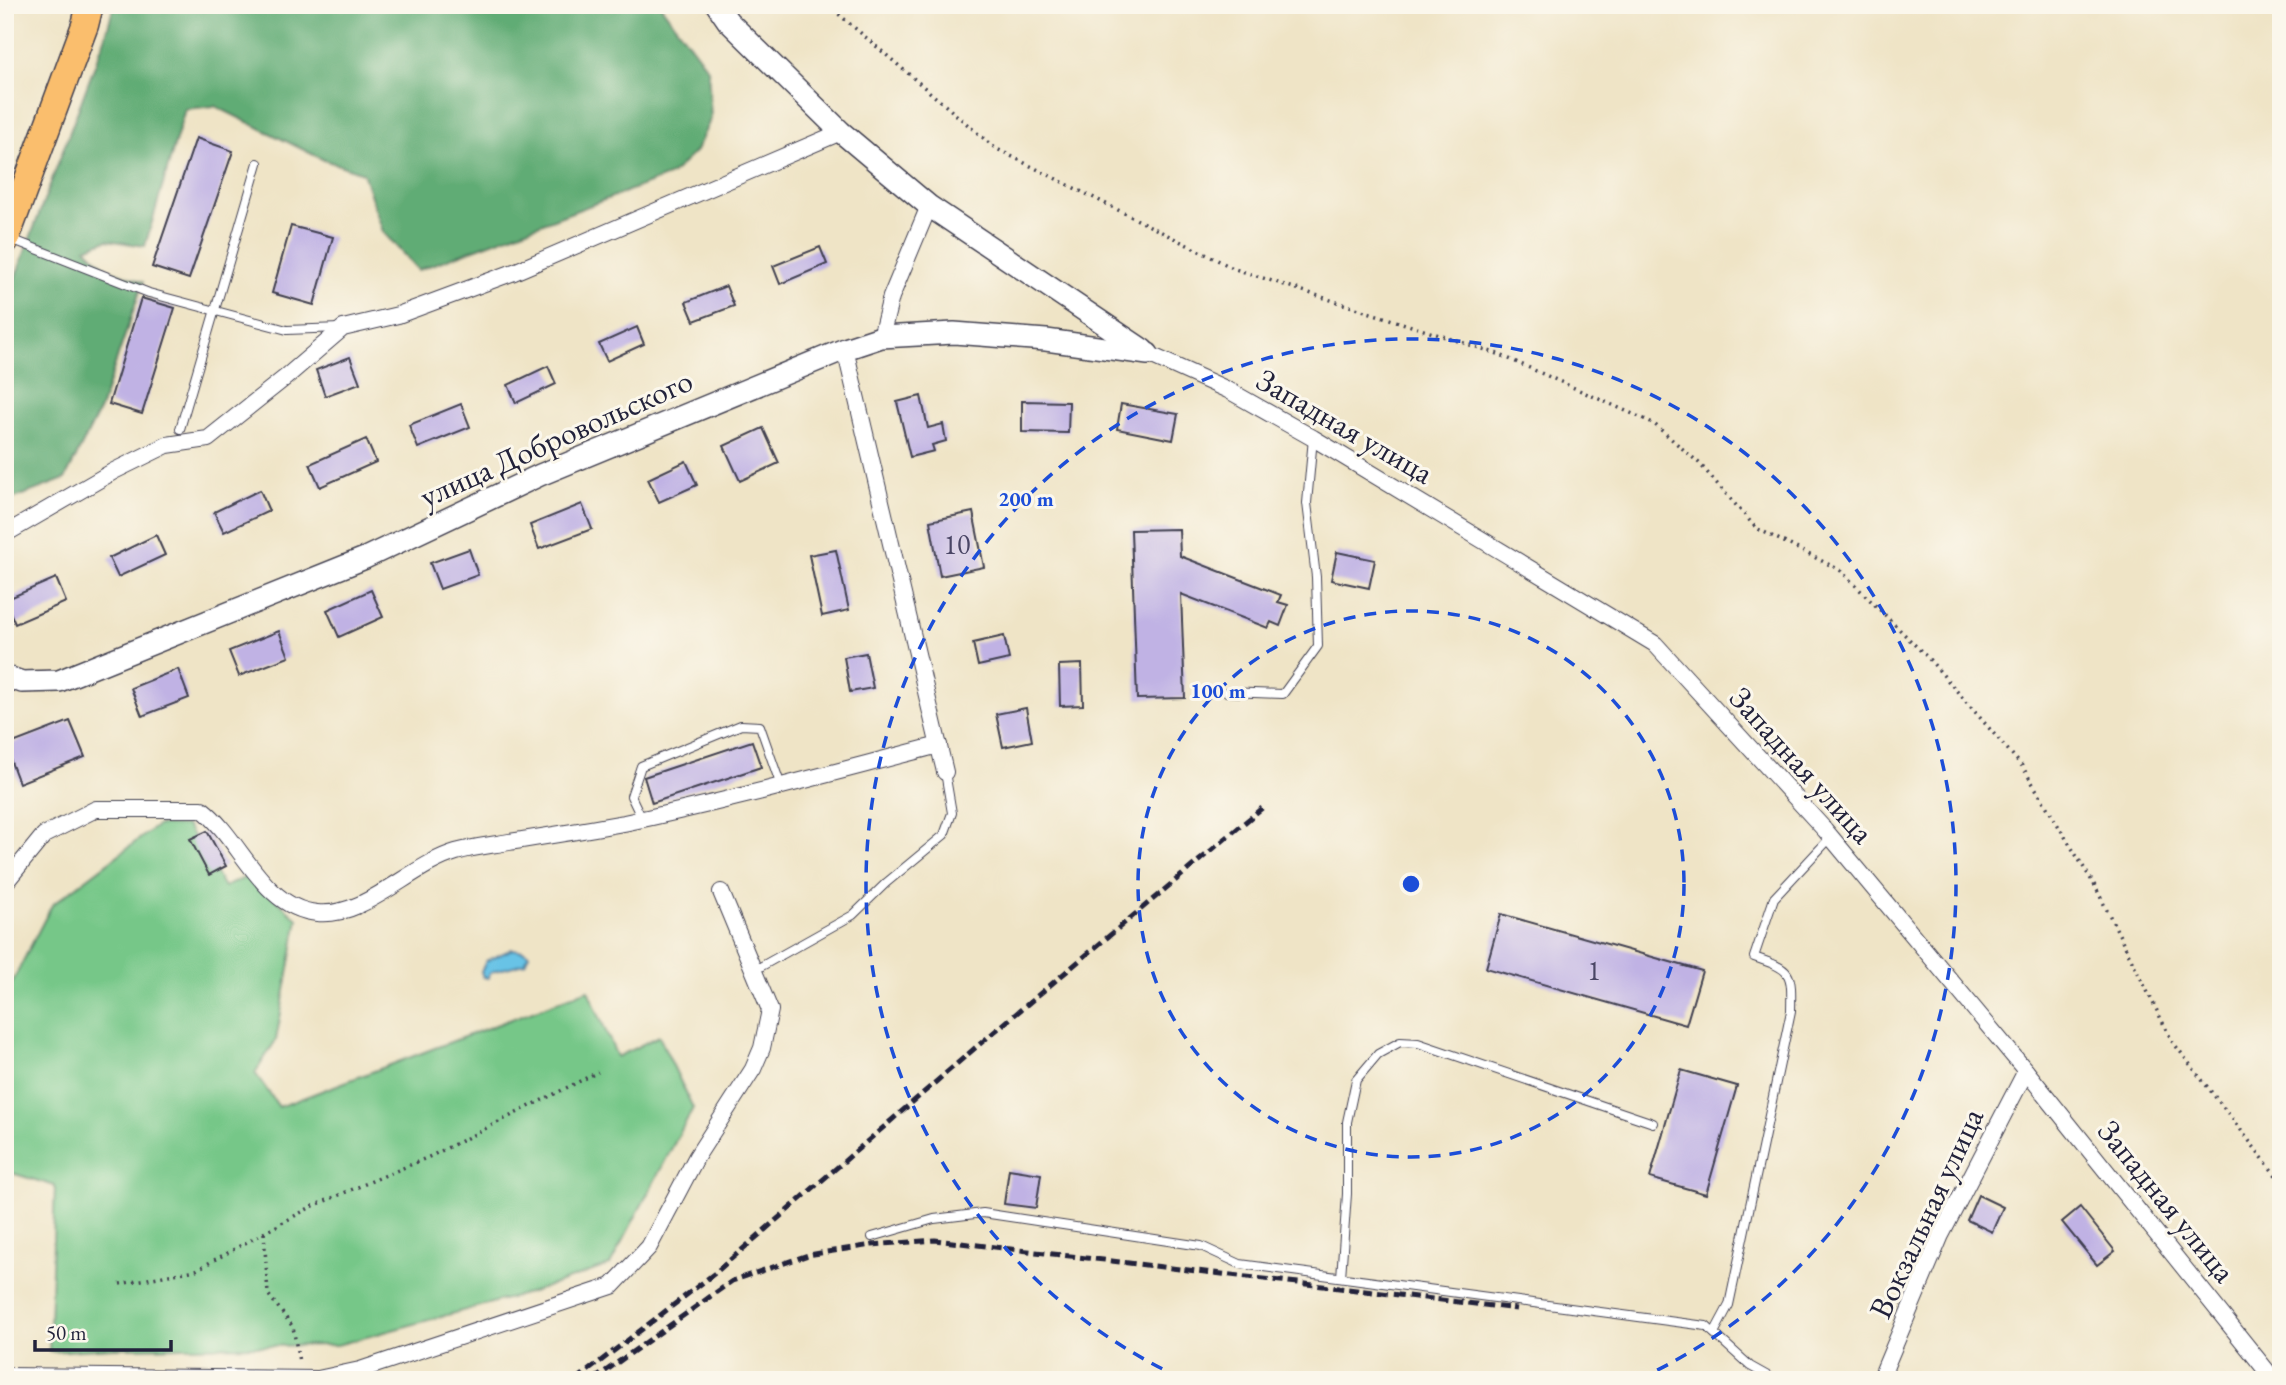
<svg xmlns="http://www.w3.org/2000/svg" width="2286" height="1385" viewBox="0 0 2286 1385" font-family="'EB Garamond',serif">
	<rect width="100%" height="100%" fill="#fbf7ec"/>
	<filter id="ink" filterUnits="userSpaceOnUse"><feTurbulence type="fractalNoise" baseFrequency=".0143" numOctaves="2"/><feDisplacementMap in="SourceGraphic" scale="14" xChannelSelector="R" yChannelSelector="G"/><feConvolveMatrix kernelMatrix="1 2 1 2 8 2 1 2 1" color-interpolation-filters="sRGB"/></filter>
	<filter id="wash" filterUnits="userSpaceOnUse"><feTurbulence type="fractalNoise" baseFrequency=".00686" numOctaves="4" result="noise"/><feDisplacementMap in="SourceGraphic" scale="28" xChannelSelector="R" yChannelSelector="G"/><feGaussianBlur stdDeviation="1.57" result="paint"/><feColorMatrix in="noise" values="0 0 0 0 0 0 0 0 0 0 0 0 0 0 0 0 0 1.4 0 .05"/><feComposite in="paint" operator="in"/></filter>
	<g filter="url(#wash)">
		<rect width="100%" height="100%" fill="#efe4c6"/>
		<path fill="#76c788" stroke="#4c7462" stroke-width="2" d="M158 825 187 826 224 887 249 876 298 919 276 1040 255 1073 279 1107 588 990 617 1057 659 1036 693 1108 610 1265 532 1292 337 1345 111 1348 49 1352 55 1186 5 1171V996L52 905Z"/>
		<path fill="#60ac74" stroke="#416758" stroke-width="2" d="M114 5H660L708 69 711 118 696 151 671 175 418 270 383 232 363 173 324 160 215 106 185 109 145 246 107 240 86 248 107 269 143 282 100 409 65 479 7 501H5V305L105 38Z"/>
		<path fill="#68c3e6" stroke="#457290" stroke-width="2" d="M512 949 524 951 529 954 525 963 491 972 488 978 483 977 481 972 486 961Z"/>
		<g id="blocks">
			<g fill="#c0b2e4">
				<path d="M196 138 233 151 189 279 152 267Z"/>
				<path d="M291 226 333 237 314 305 272 293Z"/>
				<path d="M820 247 827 264 780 284 773 266Z"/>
				<path d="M726 286 734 306 694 321 686 302Z"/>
				<path d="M141 298 175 308 142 414 109 404Z"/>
				<path d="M637 327 644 344 607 361 599 344Z"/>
				<path d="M350 357 360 383 325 396 316 370Z"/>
				<path d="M548 366 556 384 516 403 508 385Z"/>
				<path d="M921 396 928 428 943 424 946 441 932 445 934 451 910 457 897 402Z"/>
				<path d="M1022 401 1069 402 1068 433 1022 432Z"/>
				<path d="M461 404 470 427 418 448 409 425Z"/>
				<path d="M1121 404 1178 414 1173 440 1117 429Z"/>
				<path d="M763 428 779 463 740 481 724 446Z"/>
				<path d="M366 439 376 462 320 487 310 464Z"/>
				<path d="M686 461 697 485 659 502 648 479Z"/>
				<path d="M260 490 269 511 224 532 214 512Z"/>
				<path d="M582 504 592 529 539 549 530 525Z"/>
				<path d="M973 512 984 567 940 576 930 521Z"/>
				<path d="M1179 529 1180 556 1281 595 1278 602 1288 605 1280 626 1271 622 1268 628 1181 594 1185 698 1137 699 1131 530Z"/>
				<path d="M156 535 165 555 118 577 109 558Z"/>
				<path d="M469 549 478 575 440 589 430 563Z"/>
				<path d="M836 550 849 610 822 616 809 555Z"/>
				<path d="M1337 552 1375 560 1369 588 1331 580Z"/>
				<path d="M56 578 66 602 15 624 5 600Z"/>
				<path d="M371 590 383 617 339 637 327 610Z"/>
				<path d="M279 631 289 657 239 676 229 651Z"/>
				<path d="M1004 636 1009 659 978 666 973 643Z"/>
				<path d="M866 653 873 688 850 692 844 657Z"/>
				<path d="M1082 664 1083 705 1060 706 1059 665Z"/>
				<path d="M178 669 189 698 142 716 131 688Z"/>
				<path d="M1026 708 1032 741 1003 747 996 714Z"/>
				<path d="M70 721 85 757 19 783 5 746Z"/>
				<path d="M752 741 761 767 652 803 644 777Z"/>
				<path d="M207 831 226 866 209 875 190 839Z"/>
				<path d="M1501 914 1702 971 1686 1025 1486 968Z"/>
				<path d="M1681 1070 1737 1086 1706 1194 1650 1178Z"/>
				<path d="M1009 1169 1041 1174 1036 1208 1004 1204Z"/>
				<path d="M1978 1195 2003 1207 1992 1232 1967 1220Z"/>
				<path d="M2080 1207 2115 1251 2097 1265 2062 1222Z"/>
			</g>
		</g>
	</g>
	<g filter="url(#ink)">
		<use href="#blocks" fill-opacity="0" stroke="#413f50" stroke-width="2"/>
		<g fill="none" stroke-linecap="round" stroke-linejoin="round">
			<defs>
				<g id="service">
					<path d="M11 239 149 293 287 330 340 328"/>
					<path d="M180 429 258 163"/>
					<path d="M1227 692 1283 694 1318 646 1316 577 1307 503 1313 438"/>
					<path d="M642 819 631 796 641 766 741 725 760 726 781 786"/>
					<path d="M753 971 853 915 886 883 944 835 952 813 945 772"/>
					<path d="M872 1237 934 1219 983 1213 1201 1246 1240 1264 1706 1326 1750 1366 1775 1380"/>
					<path d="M1341 1277 1347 1194V1122L1356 1080 1378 1054 1400 1042 1418 1043 1653 1123"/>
					<path d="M1714 1333 1729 1305 1791 1011C1792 971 1792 970 1754 957L1774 898 1831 837"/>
				</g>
				<g id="minor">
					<path d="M881 337 891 297 929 206"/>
					<path d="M845 349 945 772"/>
					<path d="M1148 354 1228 390 1313 438 1655 644 1825 830 2026 1071 2274 1380"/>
					<path d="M5 534 114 471 167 445 208 439 286 377 343 328 398 315 514 272 841 132"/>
					<path d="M5 883 44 835 96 809H202C241 839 262 908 317 913 365 918 411 865 456 852 473 847 492 845 509 842 547 836 586 830 624 823 730 801 834 772 939 745"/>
					<path d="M5 1376 318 1379 360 1370 612 1286 649 1247 697 1156 753 1069 762 1048 770 1010 721 892"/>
					<path d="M1880 1380 1941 1235 2026 1071"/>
				</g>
				<g id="tertiary">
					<path d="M717 5 728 21 841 132 929 206 1143 350"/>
					<path d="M5 676 22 682 59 681 365 558 540 475 845 349 881 337 954 333 1046 340 1148 354"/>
				</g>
				<path id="primary" d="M5 241 85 25 90 5"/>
			</defs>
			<use href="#service" stroke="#413f50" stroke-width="10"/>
			<use href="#minor" stroke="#413f50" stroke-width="18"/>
			<use href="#tertiary" stroke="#413f50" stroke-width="24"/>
			<use href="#primary" stroke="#413f50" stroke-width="29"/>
			<g stroke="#413f50" stroke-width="3.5" stroke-dasharray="2 5" stroke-linecap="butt">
				<path d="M828 5 995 148 1235 269 1498 354 1653 423 1699 463 1756 528 1840 570 1929 659 2022 766 2095 886 2172 1041 2281 1182"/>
				<path d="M264 1233 268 1294 293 1327 299 1362"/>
				<path d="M120 1284 196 1270 311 1207 431 1156 598 1072"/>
			</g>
			<use href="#service" stroke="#fff" stroke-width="8"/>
			<use href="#minor" stroke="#fff" stroke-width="16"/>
			<use href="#tertiary" stroke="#fff" stroke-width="21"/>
			<use href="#primary" stroke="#fabe6d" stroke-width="26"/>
			<g stroke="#22223b" stroke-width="5" stroke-dasharray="10 5" stroke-linecap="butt">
				<path d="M576 1380 715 1273 975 1048 1262 808"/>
				<path d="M593 1380 732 1281 808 1255 872 1245 935 1240 1517 1309"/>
			</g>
		</g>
	</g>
	<g fill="none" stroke="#1d4ed8" stroke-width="3.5" stroke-dasharray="12 9">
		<circle cx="1411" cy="884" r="273"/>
		<path d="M1181 1378A545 545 0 1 1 1641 1378"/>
	</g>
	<g text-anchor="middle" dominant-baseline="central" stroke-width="6" stroke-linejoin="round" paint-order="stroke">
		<g font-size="28" fill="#4a4665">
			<text x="957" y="544">10</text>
			<text x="1594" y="970">1</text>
		</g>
		<g font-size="32" fill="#22223b" stroke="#fbf7ec">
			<text transform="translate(1345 426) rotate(30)">Западная улица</text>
			<text transform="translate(556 438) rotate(-24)">улица Добровольского</text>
			<text transform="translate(1802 765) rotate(48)">Западная улица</text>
			<text transform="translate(2167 1201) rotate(51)">Западная улица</text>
			<text transform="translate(1926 1213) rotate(-65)">Вокзальная улица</text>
		</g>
	</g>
	<circle cx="1411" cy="884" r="10" fill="#1d4ed8" stroke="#fbf7ec" stroke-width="3.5"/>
	<g font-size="21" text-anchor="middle" font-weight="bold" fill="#1d4ed8" stroke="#fbf7ec" stroke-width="6" stroke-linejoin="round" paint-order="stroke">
		<text x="1026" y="506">200 m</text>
		<text x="1218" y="698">100 m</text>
	</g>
	<rect width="2286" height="1385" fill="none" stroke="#fbf7ec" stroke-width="28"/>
	<path d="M35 1340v10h136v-10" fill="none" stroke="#22223b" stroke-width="3.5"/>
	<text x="46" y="1340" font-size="21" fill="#22223b" stroke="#fbf7ec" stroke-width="5" paint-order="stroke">50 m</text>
</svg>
